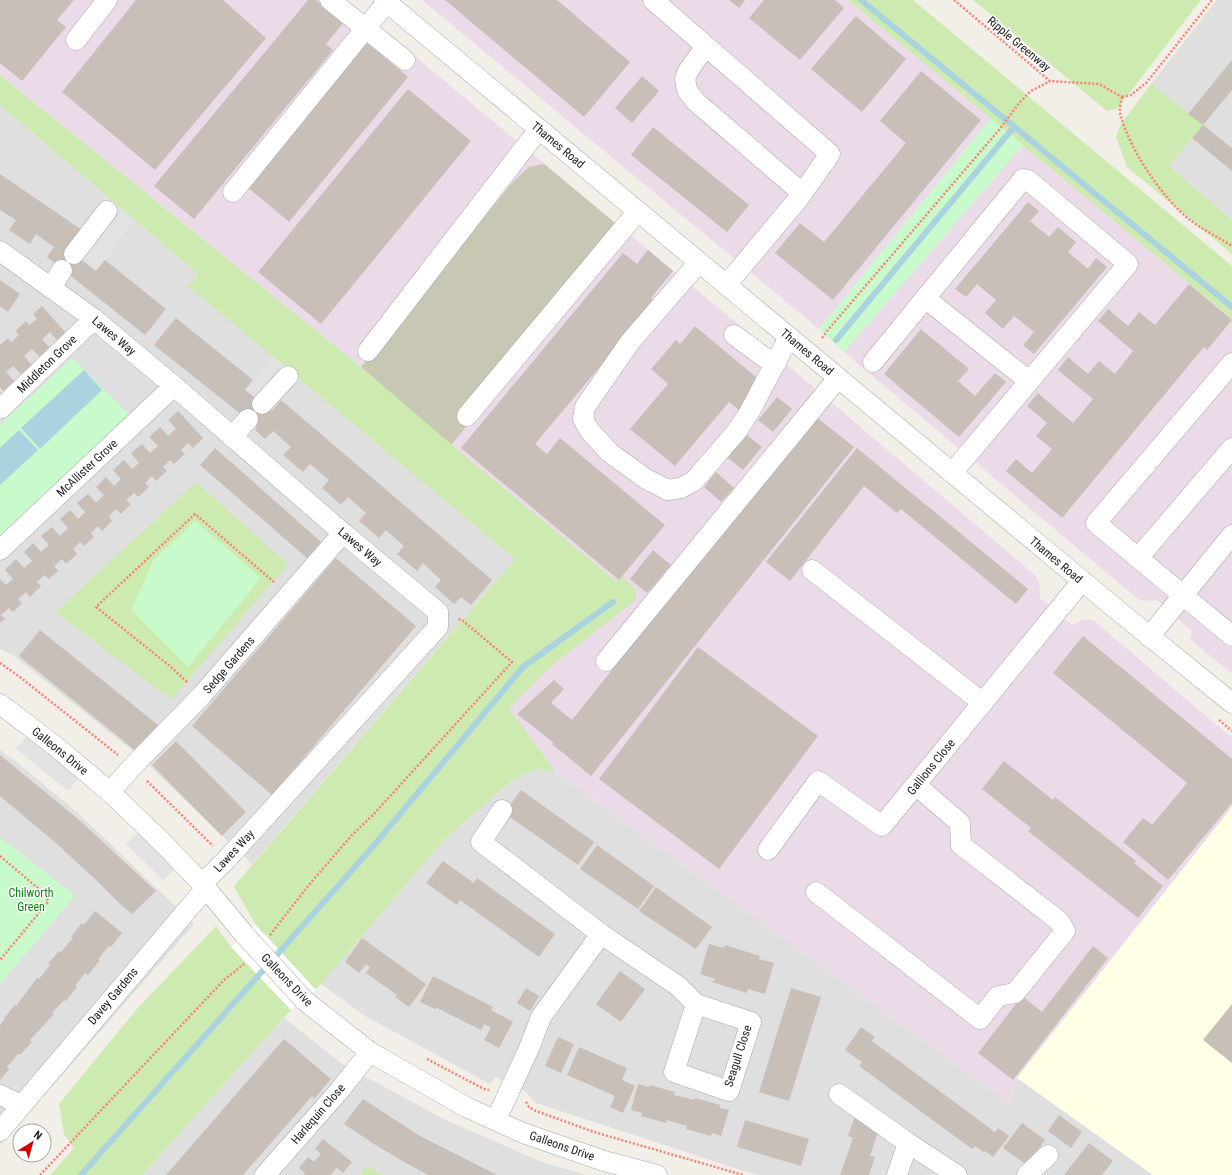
<svg xmlns="http://www.w3.org/2000/svg" width="1232" height="1175" viewBox="0 0 1232 1175" font-family="'Roboto Condensed',sans-serif">
	<rect width="100%" height="100%" fill="#f2efe9"/>
	<g fill="#e0dfdf">
		<path d="M1217 0H1232V220L1169 166 1203 125 1151 84Z"/>
		<path d="M0 105 198 274 189 286 515 559 252 864 140 757 14 656 0 649Z"/>
		<path d="M0 750 19 764 79 814 194 924 0 1146Z"/>
		<path d="M535 769 555 771 1009 1103 1017 1078 1153 1175H759L750 1173 536 1103 525 1091 496 1077 490 1084 365 1016 321 984 443 841 511 781Z"/>
		<path d="M284 1018 345 1066 448 1121 542 1162 587 1175H142Z"/>
	</g>
	<g fill="#ebdbe8">
		<path d="M0 0H347L792 369 1035 575 1040 586V598L1072 625 1082 620H1093L1232 738V807L1017 1078 1009 1103 555 771 514 715 507 709 551 666 570 651 617 583 459 451 361 367 0 75Z"/>
		<path d="M422 0H848L991 118 819 329Z"/>
		<path d="M1023 145 1232 319V674L1190 639 1192 631 1158 601 1139 600 844 352Z"/>
	</g>
	<path fill="#ffffe5" d="M1232 807V1175H1153L1017 1078Z"/>
	<path fill="#c7c7b4" d="M544 164 628 234 451 445 361 367 513 182 529 167Z"/>
	<g fill="#cdebb0">
		<path d="M848 0H913L1232 266V319Z"/>
		<path d="M973 0H1201L1117 109 1107 111Z"/>
		<path d="M0 75 361 367 459 451 617 582 622 576 635 589 636 600 551 666 508 709 514 715 555 771 535 769 511 781 443 841 321 984 291 1010 142 1175H50L74 1148 64 1134 59 1104 136 1010 216 926 231 947 255 924 234 886 515 559 188 286 198 274 0 105Z"/>
		<path d="M1151 84 1203 125 1169 166 1232 220V254L1127 167 1116 137 1121 124Z"/>
		<path d="M196 482 288 564 171 700 56 612Z"/>
		<path d="M367 1166 384 1175H359Z"/>
	</g>
	<g fill="#c8facc">
		<path d="M991 118 1023 145 844 352 819 329Z"/>
		<path d="M72 358 130 415 0 538V425Z"/>
		<path d="M195 521 261 578 188 667 131 610 153 561Z"/>
		<path d="M0 837 75 896 0 984Z"/>
	</g>
	<g fill="#e2e2e2">
		<path d="M104 195 135 220 96 271 67 249 82 230Z"/>
		<path d="M274 357 299 378 272 411 245 390Z"/>
		<path d="M27 736 79 778 68 791 16 749Z"/>
		<path d="M139 832 176 868 163 880 126 844Z"/>
	</g>
	<g fill="#aad3df">
		<path d="M84 370 102 390 40 449 21 428Z"/>
		<path d="M19 430 38 450 0 485V448Z"/>
	</g>
	<path fill="#fff" d="M255 924 316 990 291 1010 231 947Z"/>
	<g fill="none" stroke-linecap="round" stroke-linejoin="round">
		<g stroke="#aad3df" stroke-width="6">
			<path d="M861 0 1232 307"/>
			<path d="M836 340 1014 127"/>
			<path d="M81 1175 370 850 523 667 613 602"/>
		</g>
	</g>
	<g fill="#c7bfb8">
		<path d="M0 0H74L57 20 66 27 22 81 0 63Z"/>
		<path d="M136 0H223L266 38 155 170 62 92Z"/>
		<path d="M308 0H316L344 22 326 44 333 50 194 219 154 186Z"/>
		<path d="M445 0H557L630 62 584 117Z"/>
		<path d="M729 0H745L739 8Z"/>
		<path d="M764 0H835L844 8 800 60 749 18Z"/>
		<path d="M856 16 906 59 862 112 811 69Z"/>
		<path d="M366 42 408 77 289 222 247 187Z"/>
		<path d="M1232 60V90L1203 125 1188 114Z"/>
		<path d="M921 71 981 120 833 300 775 253 800 223 824 242 906 143 880 121Z"/>
		<path d="M642 76 659 91 632 123 615 108Z"/>
		<path d="M408 89 471 141 321 324 258 272Z"/>
		<path d="M1203 125 1232 148V171L1192 138Z"/>
		<path d="M653 127 749 205 727 232 631 155Z"/>
		<path d="M0 174 82 230 67 249 96 271 105 260 166 309 145 335 47 257 54 247 36 234 30 244 9 230 16 220 0 210Z"/>
		<path d="M1028 202 1039 211 1030 221 1049 237 1058 227 1076 242 1068 252 1088 269 1096 258 1107 267 1034 354 1023 345 1034 332 1014 316 1003 329 985 313 996 300 977 284 966 297 955 289Z"/>
		<path d="M648 250 673 271 651 298 655 301 535 444 547 454 560 438 665 525 619 580 461 448 623 253 637 264Z"/>
		<path d="M0 280 20 294 8 312 0 306Z"/>
		<path d="M1189 284 1232 320 1207 350 1204 347 1062 518 1006 471 1016 459 1032 473 1052 449 1036 436 1047 423 1027 406 1038 393 1073 423 1093 399 1058 370 1068 357 1088 374 1099 361 1115 374 1133 351 1098 321 1108 309 1128 326 1139 312 1155 325Z"/>
		<path d="M42 306 66 333 58 341 50 332 42 339 50 348 40 357 32 349 24 356 32 365 21 374 13 366 6 372 14 381 3 391 0 387V345L8 338 11 342 19 335 15 331 26 321 29 325 37 319 33 314Z"/>
		<path d="M176 318 253 380 245 390 272 411 281 400 492 580 471 605 461 597 454 604 435 587 441 580 423 563 417 571 397 554 404 546 386 530 379 538 359 521 366 513 348 497 341 505 322 488 329 480 310 464 303 472 283 455 291 447 273 431 265 439 255 430 257 427 154 345Z"/>
		<path d="M695 326 757 378 740 411 729 402 675 466 630 429 668 384 651 369 676 340 680 344Z"/>
		<path d="M921 329 969 369 958 381 975 396 995 373 1006 382 959 437 884 374Z"/>
		<path d="M777 397 792 409 773 432 758 420Z"/>
		<path d="M178 411 203 438 193 448 188 443 181 450 185 454 174 464 170 460 163 467 167 471 156 481 152 476 145 483 149 487 138 497 134 493 126 500 131 504 121 514 116 509 109 516 112 521 102 531 98 526 91 533 94 537 84 546 80 542 73 549 77 554 66 564 62 559 54 566 58 571 49 579 44 575 37 582 41 586 30 597 26 592 18 599 22 603 13 612 9 608 1 615 5 619 0 623V579L6 585 13 579 5 570 16 559 24 568 32 561 24 552 33 543 41 552 49 545 41 536 52 527 60 536 68 528 60 519 70 510 78 519 85 512 77 503 88 494 96 503 104 495 96 487 106 477 114 486 121 479 113 470 124 460 132 469 139 463 131 453 142 444 150 453 158 446 149 437 160 427 168 436 176 429 168 420Z"/>
		<path d="M815 416 854 447 591 776 552 744 554 743 517 714 554 680 564 689 551 703 572 720Z"/>
		<path d="M746 434 762 447 743 470 727 457Z"/>
		<path d="M215 448 321 542 307 558 200 465Z"/>
		<path d="M857 448 1028 589 1016 604 901 509 897 513 864 486 790 581 766 562Z"/>
		<path d="M716 472 734 488 721 502 704 487Z"/>
		<path d="M653 550 671 565 647 593 630 579Z"/>
		<path d="M336 558 416 626 272 795 192 726Z"/>
		<path d="M40 630 158 725 137 752 19 656Z"/>
		<path d="M1083 636 1232 759V803L1168 880 1123 842 1143 818 1152 825 1187 783 1053 673Z"/>
		<path d="M698 647 818 736 719 869 599 779Z"/>
		<path d="M176 741 246 812 222 836 152 765Z"/>
		<path d="M0 755 78 819 156 891 132 914 119 903 95 879 56 843 0 796Z"/>
		<path d="M1004 761 1053 800 1055 797 1136 861 1134 863 1163 886 1138 918 1028 831 1031 828 982 789Z"/>
		<path d="M521 790 594 842 578 865 504 813Z"/>
		<path d="M597 845 654 886 638 909 580 869Z"/>
		<path d="M443 861 474 883 477 878 555 934 539 957 460 900 457 905 426 883Z"/>
		<path d="M656 887 712 927 696 949 639 911Z"/>
		<path d="M95 911 122 933 111 947 109 946 98 959 100 960 88 975 85 973 75 986 77 987 66 1001 64 1000 52 1013 54 1014 30 1040 32 1042 20 1055 18 1054 7 1067 9 1069 0 1080V1025L5 1019 4 1018 15 1005 16 1006 37 978 39 979 50 965 48 964 59 951 61 952 73 938 71 937 82 923 84 925Z"/>
		<path d="M362 938 426 984 409 1007 395 997 397 995 366 973 370 967 366 964 359 973 345 962Z"/>
		<path d="M709 944 724 948 725 945 760 956 759 959 774 963 765 994 748 989 747 993 712 982 715 979 700 974Z"/>
		<path d="M1093 946 1108 958 1013 1080 978 1053 1022 996 1042 1012Z"/>
		<path d="M620 971 645 989 621 1022 596 1004Z"/>
		<path d="M433 976 493 1007 491 1010 513 1022 499 1048 484 1040 491 1028 484 1024 481 1030 437 1008 435 1009 420 1002Z"/>
		<path d="M526 988 539 996 530 1011 517 1003Z"/>
		<path d="M791 988 821 997 789 1101 759 1092Z"/>
		<path d="M1232 1004V1063L1203 1040Z"/>
		<path d="M861 1027 875 1037 872 1041 995 1132 998 1128 1009 1136 993 1157 985 1151 983 1152 975 1146 972 1149 859 1066 862 1062 845 1050Z"/>
		<path d="M558 1037 574 1044 561 1073 545 1066Z"/>
		<path d="M284 1039 331 1079 314 1099 312 1096 243 1175H166Z"/>
		<path d="M579 1047 627 1068 622 1080 635 1086 623 1113 610 1107 615 1096 567 1075Z"/>
		<path d="M638 1084 649 1087 650 1085 675 1092 674 1095 683 1097 694 1100 695 1098 720 1105V1108L729 1110 721 1136 712 1133 711 1136 686 1129 687 1126 667 1120 666 1123 641 1116 642 1113 631 1110Z"/>
		<path d="M363 1099 420 1136 497 1175H428L404 1162 374 1144 344 1124Z"/>
		<path d="M1059 1115 1082 1132 1071 1148 1048 1131Z"/>
		<path d="M855 1116 880 1126 870 1156 875 1157 869 1175H840L853 1138 848 1136Z"/>
		<path d="M745 1120 809 1139 801 1166 737 1147Z"/>
		<path d="M1022 1123 1045 1140 1027 1165 1003 1148Z"/>
		<path d="M323 1139 352 1162 343 1173 337 1168 330 1175H303L305 1173 299 1168 308 1157 314 1162 321 1154 315 1149Z"/>
		<path d="M1089 1143 1113 1161 1102 1175H1064Z"/>
	</g>
	<g fill="none" stroke-linecap="round" stroke-linejoin="round">
		<defs>
			<g id="minor">
				<path d="M330 0 405 60"/>
				<path d="M384 0 1116 609 1232 703"/>
				<path d="M653 0 830 154 799 198 727 284"/>
				<path d="M76 40 107 0"/>
				<path d="M706 46 688 71 685 79 687 90 696 102 716 119 802 193"/>
				<path d="M233 192 387 2"/>
				<path d="M0 251 94 319 174 386 343 533 438 612V627L227 859 202 884"/>
				<path d="M74 254 107 211"/>
				<path d="M699 262 630 342 585 407 583 419 589 430 610 453 646 479 668 490 681 488 694 481 737 431 750 411 789 337"/>
				<path d="M51 288 62 270"/>
				<path d="M925 298 1029 381"/>
				<path d="M734 335 764 357 776 363"/>
				<path d="M368 351 539 129"/>
				<path d="M873 362 1023 179 1028 180 1128 264 952 473"/>
				<path d="M1232 363 1096 523 1232 636"/>
				<path d="M262 404 288 376"/>
				<path d="M0 409 94 319"/>
				<path d="M467 416 638 211"/>
				<path d="M232 437 248 419"/>
				<path d="M0 550 174 386"/>
				<path d="M1138 558 1232 448"/>
				<path d="M812 570 983 703"/>
				<path d="M1149 637 1232 535"/>
				<path d="M606 661 838 378"/>
				<path d="M0 704 54 745 110 792 162 842 206 888 244 934"/>
				<path d="M110 792 133 766 202 695 343 533"/>
				<path d="M502 810 481 842 601 934 678 986 696 1004 751 1022 729 1091 674 1072 696 1004"/>
				<path d="M768 850 818 781 882 826 1082 581"/>
				<path d="M816 892 980 1019 998 996 1015 993 1065 931 1059 921 961 845 960 823 916 785"/>
				<path d="M304 1000 370 1052 466 1107 523 1133 604 1161 657 1175"/>
				<path d="M839 1094 908 1143 957 1175"/>
				<path d="M0 1095 21 1105"/>
				<path d="M496 1120 530 1046 541 1017 601 934"/>
				<path d="M0 1131 206 888"/>
				<path d="M265 1175 339 1091 370 1052"/>
				<path d="M897 1175 908 1143"/>
				<path d="M1027 1175 1048 1155"/>
			</g>
		</defs>
		<use href="#minor" stroke="#a9a9a9" stroke-width="21"/>
		<g stroke="#fa8072" stroke-width="2.5" stroke-dasharray="2 2" stroke-linecap="butt">
			<path d="M954 0 1050 81 1099 84 1122 97"/>
			<path d="M1122 97C1121 102 1119 108 1120 113 1128 147 1162 198 1190 220 1203 230 1218 237 1232 246"/>
			<path d="M1122 97 1131 95 1147 82 1212 0"/>
			<path d="M822 338 827 331 999 130 1020 102 1031 91 1050 81"/>
			<path d="M0 663 20 677 118 755"/>
			<path d="M187 682 170 666 96 607 195 514 274 582"/>
			<path d="M1219 720 1232 731"/>
			<path d="M147 781 213 846"/>
			<path d="M0 856 46 895 48 902 0 960"/>
			<path d="M270 935 308 886 352 835 373 815 512 662 462 620 458 619"/>
			<path d="M427 1059 484 1089 489 1090"/>
			<path d="M526 1102 529 1107 536 1111 594 1132 743 1175"/>
			<path d="M40 1175 224 980 244 964"/>
		</g>
		<use href="#minor" stroke="#fff" stroke-width="20"/>
		<defs>
			<path id="minor-bridge" d="M244 934 304 1000"/>
		</defs>
		<use href="#minor-bridge" stroke="#a9a9a9" stroke-width="21" stroke-linecap="butt"/>
		<use href="#minor-bridge" stroke="#fff" stroke-width="20"/>
	</g>
	<g text-anchor="middle" dominant-baseline="central" stroke-width="3" stroke-linejoin="round" paint-order="stroke">
		<g font-size="12" fill="#222" stroke="#fff">
			<text transform="translate(1019 44) rotate(40)">Ripple Greenway</text>
			<text transform="translate(558 145) rotate(40)">Thames Road</text>
			<text transform="translate(114 336) rotate(40)">Lawes Way</text>
			<text transform="translate(807 352) rotate(40)">Thames Road</text>
			<text transform="translate(47 364) rotate(-44)">Middleton Grove</text>
			<text transform="translate(87 468) rotate(-43)">McAllister Grove</text>
			<text transform="translate(360 547) rotate(40)">Lawes Way</text>
			<text transform="translate(1056 560) rotate(40)">Thames Road</text>
			<text transform="translate(229 665) rotate(-49)">Sedge Gardens</text>
			<text transform="translate(60 751) rotate(39)">Galleons Drive</text>
			<text transform="translate(931 767) rotate(-51)">Gallions Close</text>
			<text transform="translate(234 851) rotate(-47)">Lawes Way</text>
			<text transform="translate(287 980) rotate(46)">Galleons Drive</text>
			<text transform="translate(113 996) rotate(-50)">Davey Gardens</text>
			<text transform="translate(738 1056) rotate(-72)">Seagull Close</text>
			<text transform="translate(318 1114) rotate(-49)">Harlequin Close</text>
			<text transform="translate(562 1146) rotate(19)">Galleons Drive</text>
		</g>
		<g font-size="12" fill="#0c8416" stroke="#fff">
			<text x="31" y="893">Chilworth<tspan x="31" dy="14">Green</tspan></text>
		</g>
	</g>
	<g transform="translate(32 1143) rotate(37)"><circle r="19" fill="#ffffff" stroke="#a7a7a7"/>
	<path d="M0-3L7 15L0 10L-7 15Z" fill="#d40000"/>
	<text y="-6" font-size="11" font-weight="bold" text-anchor="middle" fill="#222222">N</text>
	</g>
</svg>
